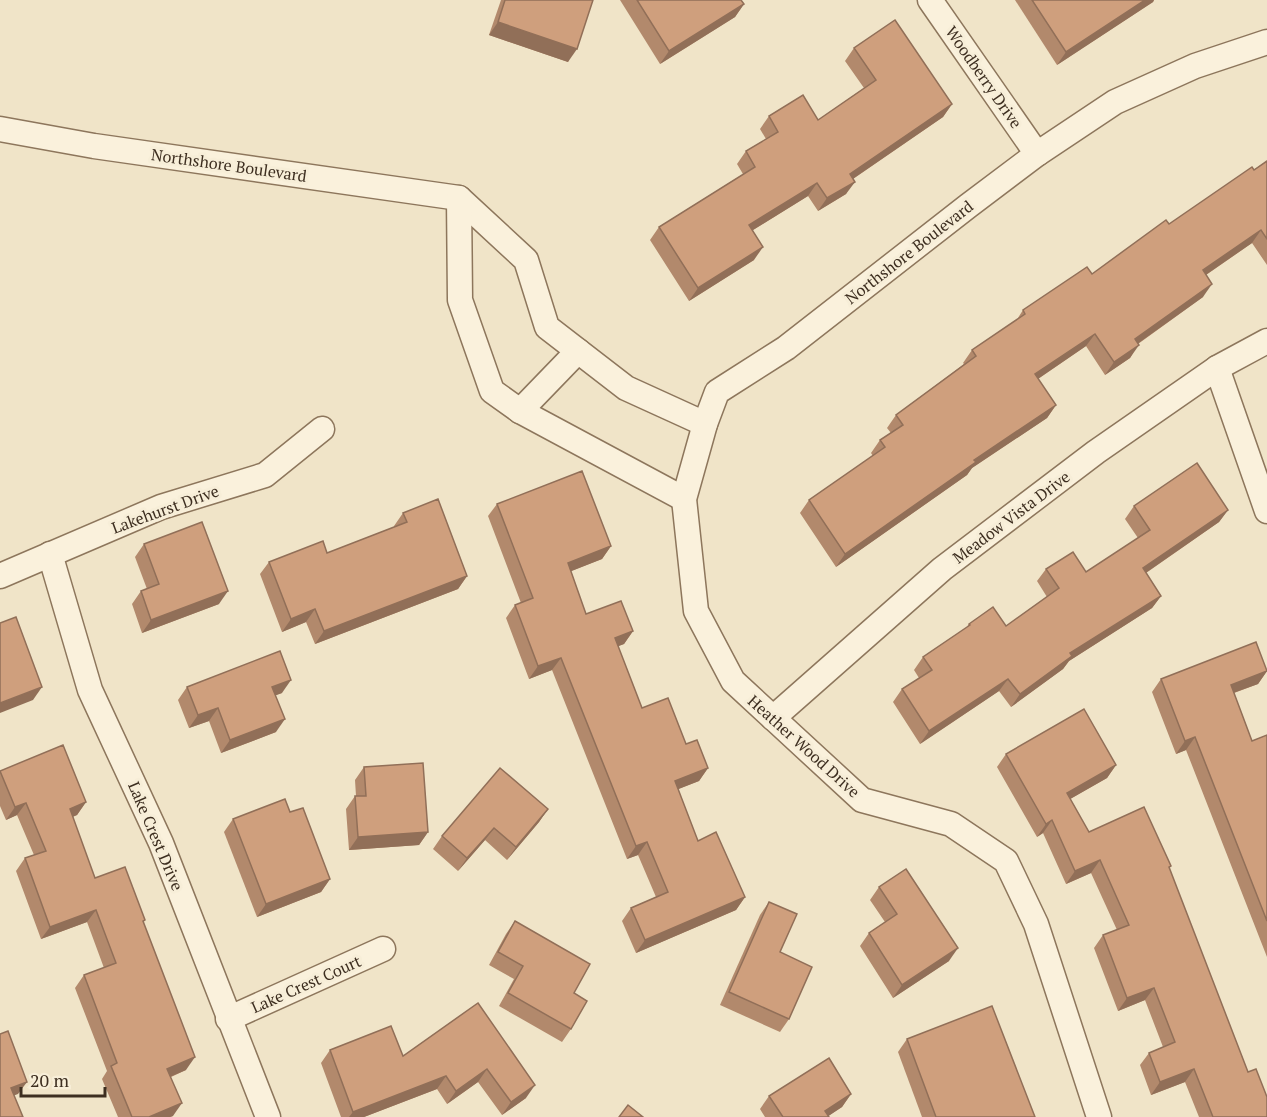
<svg xmlns="http://www.w3.org/2000/svg" width="1267" height="1117" viewBox="0 0 1267 1117" font-family="'PT Serif',serif">
	<rect width="100%" height="100%" fill="#f0e4c8"/>
	<g fill="none" stroke-linecap="round" stroke-linejoin="round">
		<defs>
			<g id="minor">
				<path d="M930 0 1037 154"/>
				<path d="M0 129 94 146 459 198 526 260 547 327 626 388 705 424"/>
				<path d="M459 198 460 300 492 391 520 411 684 499"/>
				<path d="M1217 368 1267 511"/>
				<path d="M520 411 578 351"/>
				<path d="M50 554 90 690 161 843 268 1117"/>
				<path d="M0 576 161 507 265 475 322 429"/>
				<path d="M773 718 942 569 1096 452 1217 368 1267 341"/>
				<path d="M228 1019 383 949"/>
				<path d="M1099 1117 1036 924 1006 861 951 824 862 800 733 681 696 611 684 499 705 424 717 392 786 348 968 206 1037 154 1115 102 1195 66 1267 42"/>
			</g>
		</defs>
		<use href="#minor" stroke="#8d765c" stroke-width="27"/>
		<use href="#minor" stroke="#faf1dc" stroke-width="24"/>
	</g>
	<g fill="#b2896c">
		<path d="M501 0H593L568 62 489 35Z"/>
		<path d="M620 0H741L744 4 735 17 660 64Z"/>
		<path d="M1015 0H1154L1153 2 1057 65Z"/>
		<path d="M854 48 952 104 943 117 853 179 846 194 818 211 808 196 753 230 754 260 689 301 650 240 659 227 743 174 737 164 746 151 766 139 760 129 769 116 818 120 864 88 845 61Z"/>
		<path d="M1267 161V265L1252 243 1206 275 1203 297 1138 344 1130 358 1105 375 1086 346 1038 379 1056 405 1047 418 972 468 967 475 836 567 800 513 809 500 873 456 871 453 880 440 891 433 887 428 896 415 964 364 963 363 972 350 1016 321 1023 310 1092 274Z"/>
		<path d="M497 504 611 546 602 559 571 571 586 614 633 631 624 644 618 646 642 708 686 744 708 768 699 781 678 789 698 841 745 897 736 910 636 953 622 921 631 908 656 897 638 855 627 859 552 670 529 679 506 618 515 605 521 603 488 516Z"/>
		<path d="M1134 506 1228 510 1219 522 1146 573 1161 596 1152 608 1069 661 1063 669 1011 707 999 691 920 744 893 702 902 689 919 678 914 670 923 657 966 628 969 624 1006 626 1047 597 1037 581 1046 569 1086 572 1138 538 1125 519Z"/>
		<path d="M403 513 467 576 458 589 315 644 306 622 282 632 260 574 269 562 327 553 394 527V526Z"/>
		<path d="M144 544 219 604 142 633 132 604 141 591 147 589 135 557Z"/>
		<path d="M1267 671 1258 684 1234 693 1252 741 1267 735V957L1186 750 1176 754 1152 692 1161 679Z"/>
		<path d="M187 687 282 693 276 695V732L221 753 209 721 189 728 178 700Z"/>
		<path d="M1006 754 1116 765 1107 778 1070 799 1089 832 1171 866 1169 869 1248 1072 1267 1117H1199L1185 1082 1151 1095 1140 1065 1149 1053 1163 1047 1145 1000 1118 1011 1094 948 1103 935 1117 930 1091 873 1066 884 1043 833 1037 837 997 767Z"/>
		<path d="M364 767 428 832 419 845 349 850 346 809 355 796H356L355 780Z"/>
		<path d="M0 771 86 802 77 815 72 817 95 878 145 920 143 923 186 1070 171 1077 173 1116 170 1117H118L102 1079 107 1071 75 988 84 975 104 968 87 922 41 939 16 871 25 858 34 855 17 815 6 820 0 806Z"/>
		<path d="M548 809 539 822 507 860 485 840 458 871 433 849 442 836Z"/>
		<path d="M290 812 330 879 321 892 257 917 224 832 233 819Z"/>
		<path d="M879 887 949 961 893 998 860 946 869 933 885 922 870 900Z"/>
		<path d="M769 902 780 952 789 1019 780 1032 720 1005 760 915Z"/>
		<path d="M515 921 574 993 571 1029 562 1042 499 1006 514 979 489 965 506 934Z"/>
		<path d="M478 1003 526 1098 502 1115 478 1082 447 1104 437 1089 364 1117H341L321 1063 330 1050 403 1056Z"/>
		<path d="M907 1039 1035 1117H922L898 1052Z"/>
		<path d="M851 1094 842 1107 828 1116 829 1117H765L760 1109 769 1096Z"/>
	</g>
	<g fill="#916f58">
		<path d="M1145 0H1154L1153 2 1057 65 1066 52Z"/>
		<path d="M744 4 735 17 660 64 669 51Z"/>
		<path d="M498 22 577 49 568 62 489 35Z"/>
		<path d="M952 104 943 117 841 187 850 174Z"/>
		<path d="M855 182 846 194 818 211 827 198Z"/>
		<path d="M817 183 808 196 740 238 749 225Z"/>
		<path d="M1261 230 1252 243 1194 283 1203 270Z"/>
		<path d="M763 247 754 260 689 301 698 288Z"/>
		<path d="M1212 284 1203 297 1126 352 1135 339Z"/>
		<path d="M1095 334 1086 346 1026 387 1035 374Z"/>
		<path d="M1139 345 1130 358 1105 375 1114 362Z"/>
		<path d="M1056 405 1047 418 972 468 967 475 836 567 845 554 974 460Z"/>
		<path d="M1228 510 1219 522 1134 581 1143 568Z"/>
		<path d="M611 546 602 559 559 576 568 563Z"/>
		<path d="M467 576 458 589 315 644 324 631Z"/>
		<path d="M228 591 219 604 142 633 151 620Z"/>
		<path d="M1161 596 1152 608 1069 661 1063 669 1011 707 1020 694 1070 653Z"/>
		<path d="M315 609 306 622 282 632 291 619Z"/>
		<path d="M633 631 624 644 606 651 615 638Z"/>
		<path d="M561 658 552 670 529 679 538 666Z"/>
		<path d="M1267 671 1258 684 1222 697 1231 685Z"/>
		<path d="M1008 679 999 691 920 744 929 731Z"/>
		<path d="M291 680 282 693 263 700 272 687Z"/>
		<path d="M42 687 33 700 0 713V703Z"/>
		<path d="M218 708 209 721 189 728 198 715Z"/>
		<path d="M285 719 276 732 221 753 230 740Z"/>
		<path d="M1195 737 1186 750 1176 754 1185 741Z"/>
		<path d="M1116 765 1107 778 1058 806 1067 793Z"/>
		<path d="M708 768 699 781 666 794 675 781Z"/>
		<path d="M86 802 77 815 61 822 70 809Z"/>
		<path d="M26 803 17 815 6 820 15 807Z"/>
		<path d="M548 809 539 822 507 860 516 847Z"/>
		<path d="M1052 820 1043 833 1037 837 1046 824Z"/>
		<path d="M494 828 485 840 458 871 467 858Z"/>
		<path d="M428 832 419 845 349 850 358 837Z"/>
		<path d="M647 842 638 855 627 859 636 846Z"/>
		<path d="M1100 860 1091 873 1066 884 1075 871Z"/>
		<path d="M330 879 321 892 257 917 266 904Z"/>
		<path d="M745 897 736 910 636 953 645 940Z"/>
		<path d="M96 910 87 922 41 939 50 927Z"/>
		<path d="M958 948 949 961 893 998 902 985Z"/>
		<path d="M1154 988 1145 1000 1118 1011 1127 998Z"/>
		<path d="M195 1057 186 1070 158 1082 167 1069Z"/>
		<path d="M487 1069 478 1082 447 1104 456 1091Z"/>
		<path d="M1194 1069 1185 1082 1151 1095 1160 1082Z"/>
		<path d="M446 1076 437 1089 364 1117H349L353 1112Z"/>
		<path d="M27 1082 18 1094 2 1100 11 1088Z"/>
		<path d="M535 1085 526 1098 502 1115 511 1102Z"/>
		<path d="M851 1094 842 1107 827 1117 825 1111Z"/>
		<path d="M182 1103 173 1116 170 1117H149Z"/>
	</g>
	<g fill="#cf9f7d" stroke="#916f58" stroke-width="1.5">
		<path d="M505 0H593L577 49 498 22Z"/>
		<path d="M637 0H741L744 4 669 51Z"/>
		<path d="M1032 0H1145L1066 52Z"/>
		<path d="M895 20 952 104 850 174 855 182 827 198 817 183 749 225 763 247 698 288 659 227 755 167 746 151 778 132 769 116 803 95 818 120 876 80 854 48Z"/>
		<path d="M1267 161V239L1261 230 1203 270 1212 284 1135 339 1139 345 1114 362 1095 334 1035 374 1056 405 974 460 976 462 845 554 809 500 885 447 880 440 903 425 896 415 976 356 972 350 1025 314 1023 310 1087 267 1092 274 1166 220 1169 224 1252 167 1254 170Z"/>
		<path d="M1197 463 1228 510 1143 568 1161 596 1070 653 1072 656 1020 694 1008 679 929 731 902 689 932 670 923 657 970 625 969 624 993 607 1006 626 1059 588 1046 569 1073 552 1086 572 1150 530 1134 506Z"/>
		<path d="M582 471 611 546 568 563 586 614 621 601 633 631 615 638 642 708 668 698 686 744 697 740 708 768 675 781 698 841 716 832 745 897 645 940 631 908 668 892 647 842 636 846 561 658 538 666 515 605 533 598 497 504Z"/>
		<path d="M438 499 467 576 324 631 315 609 291 619 269 562 323 541 327 553 407 522 403 513Z"/>
		<path d="M202 522 228 591 151 620 141 591 159 584 144 544Z"/>
		<path d="M16 617 42 687 0 703V623Z"/>
		<path d="M1256 642 1267 671 1231 685 1252 741 1267 735V921L1195 737 1185 741 1161 679Z"/>
		<path d="M280 651 291 680 272 687 285 719 230 740 218 708 198 715 187 687Z"/>
		<path d="M1084 709 1116 765 1067 793 1089 832 1144 807 1171 866 1169 867 1248 1072 1256 1069 1267 1097V1117H1213L1194 1069 1160 1082 1149 1053 1175 1042 1154 988 1127 998 1103 935 1129 925 1100 860 1075 871 1052 820 1046 824 1006 754Z"/>
		<path d="M63 745 86 802 70 809 95 878 125 867 145 920 143 921 195 1057 167 1069 182 1103 149 1117H132L111 1066 117 1063 84 975 116 963 96 910 50 927 25 858 46 851 26 803 15 807 0 771Z"/>
		<path d="M423 763 428 832 358 837 355 796H366L364 767Z"/>
		<path d="M500 768 548 809 516 847 494 828 467 858 442 836Z"/>
		<path d="M285 799 290 812 303 808 330 879 266 904 233 819Z"/>
		<path d="M906 869 958 948 902 985 869 933 897 914 879 887Z"/>
		<path d="M769 902 797 914 780 952 812 967 789 1019 729 992Z"/>
		<path d="M515 921 590 964 574 993 587 1001 571 1029 508 993 523 966 498 952Z"/>
		<path d="M478 1003 535 1085 511 1102 487 1069 456 1091 446 1076 353 1112 330 1050 391 1026 403 1056Z"/>
		<path d="M992 1006 1035 1117H936L907 1039Z"/>
		<path d="M8 1031 27 1082 11 1088 23 1117H0V1034Z"/>
		<path d="M829 1058 851 1094 825 1111 829 1117H783L769 1096Z"/>
		<path d="M628 1105 643 1117H619Z"/>
	</g>
	<g text-anchor="middle" dominant-baseline="central" stroke-width="6" stroke-linejoin="round" paint-order="stroke">
		<g font-size="16" fill="#3d2e20" stroke="#f7eed8">
			<text transform="translate(984 77) rotate(55)">Woodberry Drive</text>
			<text transform="translate(229 165) rotate(8)">Northshore Boulevard</text>
			<text transform="translate(909 252) rotate(-38)">Northshore Boulevard</text>
			<text transform="translate(165 509) rotate(-20)">Lakehurst Drive</text>
			<text transform="translate(1011 517) rotate(-37)">Meadow Vista Drive</text>
			<text transform="translate(804 746) rotate(42)">Heather Wood Drive</text>
			<text transform="translate(156 836) rotate(67)">Lake Crest Drive</text>
			<text transform="translate(306 984) rotate(-24)">Lake Crest Court</text>
		</g>
	</g>
	<path d="M21 1087v9h84v-9" fill="none" stroke="#3d2e20" stroke-width="3"/>
	<text x="30" y="1087" font-size="18" fill="#3d2e20" stroke="#f7eed8" stroke-width="4.5" paint-order="stroke">20 m</text>
</svg>
